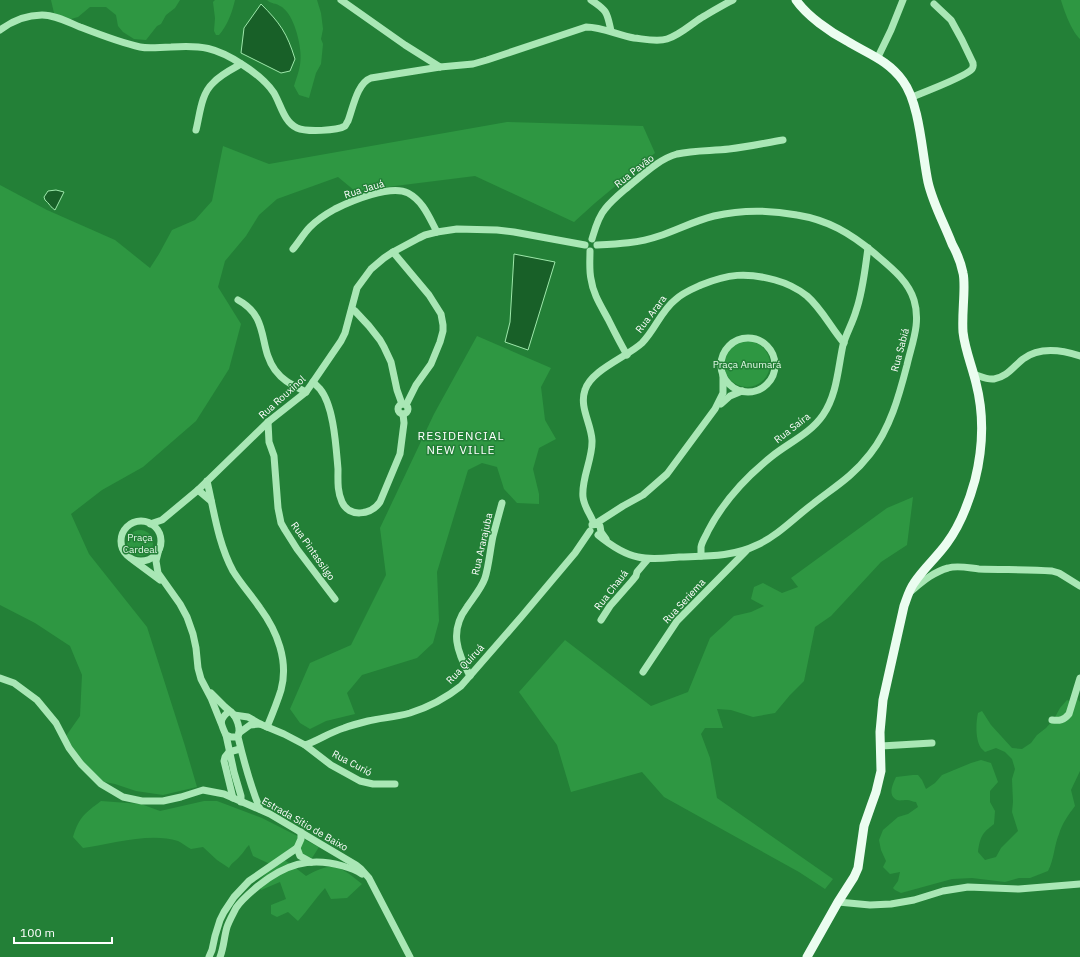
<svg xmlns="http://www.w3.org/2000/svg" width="1080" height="957" viewBox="0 0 1080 957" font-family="'IBM Plex Sans',sans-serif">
	<rect width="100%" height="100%" fill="#238037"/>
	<g fill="#2e9742">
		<path d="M51 0H180L175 8 166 15 161 24 157 26 146 40 134 39 123 32 118 26 116 15 106 7H90L78 17 71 19 61 17 54 13Z"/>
		<path d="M215 0H235C232 13 227 26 219 35H216L214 31 215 18 213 2Z"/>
		<path d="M267 0H317L321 13 323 29 321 39 323 44 321 64 316 73 309 98 299 95 294 86C296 79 299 72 300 65 303 51 296 23 287 12 285 10 283 7 280 6 276 3 271 4 267 0Z"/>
		<path d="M1061 0H1080V39C1072 32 1064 11 1061 0Z"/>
		<path d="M507 122 643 126 655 153 595 203 574 222 475 176 355 191 338 177 277 199 259 215 246 236 225 261 218 287 241 324 229 369 196 421 143 467 102 490 71 514 89 554 147 627 185 746 197 787 163 795 136 791 115 784 100 781 83 768 66 736 80 716 82 675 70 646 35 623 0 605V185L47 210 115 240 150 268 159 254 172 230 195 220 212 201 223 146 269 164Z"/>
		<path d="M477 336 551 368 541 387 545 420 556 439 539 448 533 469 539 494V504L517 503 504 489 497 467 482 463 468 470 437 572 439 621 433 643 417 658 362 675 347 693 355 714 326 721 310 729 300 723 290 709 310 663 351 645 386 575 380 528 434 414Z"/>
		<circle cx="747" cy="364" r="23"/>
		<path d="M913 497 907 545 881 562 831 616 815 627 804 681 790 695 775 713 753 717 731 710 717 709 723 728H705L701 734 710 758 717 798 833 879 825 889 799 872 664 797 642 772 571 792 557 745 519 692 565 640 651 706 688 692 710 638 734 616 751 612 764 606 751 599 754 587 763 583 782 593 798 587 791 578 887 508Z"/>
		<circle cx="140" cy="543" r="13"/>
		<path d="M1077 698 1080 702V771L1071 790 1075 806C1068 815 1062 824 1059 834 1054 846 1054 860 1048 871L1030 878H1019L1005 882 972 878 952 879 901 893 895 890 893 888 898 881 900 872 890 874 883 867 886 861 881 850 879 840 883 830 898 817 908 814 918 807 916 802C913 802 910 800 907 800 903 800 900 801 897 800 887 795 893 784 896 777L913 775H918L922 780 926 789 935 783 942 775 971 763 981 760 991 763 998 782 990 791V802L995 811 994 824C982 833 980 837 978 852L985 860 996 857 1001 848 1018 831 1012 812 1013 802 1012 779 1015 769 1012 759 1005 752 996 748 985 752C984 751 982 749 981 748 975 739 976 722 978 713L982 711 991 725 1012 748 1022 749 1031 743 1037 735 1046 728 1054 719 1060 708 1067 700 1069 701Z"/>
		<path d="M101 801 141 804 160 811 204 801H217L262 818 319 847 312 858 289 849 283 859 297 869 306 876C334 861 338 865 362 884L347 898 331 899 325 888C315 899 308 910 298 921L288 912 277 917 271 914V905L286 899 280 882 261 890 258 884 260 879 267 873 272 865 253 856 249 845C245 849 244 852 240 856 236 861 232 862 229 868L217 860 203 847 191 849C187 847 182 843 178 841 150 832 111 844 83 848L73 837C79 817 85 813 101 801Z"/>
	</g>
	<g fill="#186028" stroke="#9ee8ab">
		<path d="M261 4C280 23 287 33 295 59L290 71 281 73 241 53 244 28Z"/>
		<path d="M56 190 64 192 55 210C51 208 49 203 45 200L44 197 48 191Z"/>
		<path d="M514 254 555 262 528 350 505 342 510 322Z"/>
	</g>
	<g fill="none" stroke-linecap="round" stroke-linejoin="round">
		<g stroke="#a9e7b5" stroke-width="7">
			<path d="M341 0 405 45 440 67"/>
			<path d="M591 0C608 11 607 13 611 31"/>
			<path d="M0 30C12 21 27 15 42 15 55 15 68 22 80 27 98 34 121 43 140 47 150 49 160 47 171 47 201 45 216 47 243 65 254 72 266 81 274 93 281 105 284 122 297 128 306 132 337 131 345 126 346 125 347 122 348 121 353 108 357 83 371 78L440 67 473 64 487 60 586 27C603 27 617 35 634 38 644 39 657 42 667 39 680 35 690 25 701 18 712 12 722 5 733 0"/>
			<path d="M878 57 891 30 903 0"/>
			<path d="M912 97C922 93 967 76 972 69 974 66 973 66 973 63L962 40 951 20 934 4"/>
			<path d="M196 130C200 114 201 94 213 83 220 75 232 69 241 64"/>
			<path d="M592 239C595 229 598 217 605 209 612 200 621 193 629 186 644 174 659 159 677 154 694 150 712 151 729 149 747 147 765 143 783 140"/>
			<path d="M597 245C618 244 639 243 659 236 677 230 694 221 714 216 740 210 770 210 797 215 828 220 850 233 874 253 889 266 908 280 914 300 921 323 912 343 907 365 899 396 890 429 870 454 853 476 836 486 814 503 795 517 779 535 757 545 733 557 706 556 679 557 666 558 651 560 638 557 623 554 609 544 598 535"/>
			<path d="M293 249C299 242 304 233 310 227 317 220 326 214 335 209 351 201 391 184 408 193 423 201 429 217 437 232"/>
			<path d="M590 251C590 260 589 270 591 279 593 294 601 306 608 319 614 331 620 343 627 355"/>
			<path d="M393 252 429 295 441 314 443 325V331L440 342 431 364 416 385 406 405"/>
			<path d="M238 300C270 317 258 347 275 370 284 382 293 385 306 392"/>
			<path d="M352 309 355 311 369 326 380 340 384 347 391 362 397 390 402 404"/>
			<circle cx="748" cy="365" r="27"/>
			<path d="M973 374C980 376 987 380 994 379 1007 377 1013 367 1023 359 1039 347 1062 350 1080 356"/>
			<path d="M313 382C316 385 318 387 320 389 334 406 336 447 338 469 338 480 337 491 342 502 349 518 371 515 380 502L400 454 404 423 403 414"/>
			<path d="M721 404 730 396 742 391"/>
			<circle cx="403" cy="409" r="5"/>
			<path d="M268 422 269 442 274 456 278 508 281 523 285 530 297 549 335 599"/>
			<path d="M207 481C214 511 218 543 233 571 241 584 251 595 260 608 277 631 289 661 281 690 277 703 272 715 267 727"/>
			<path d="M198 490 211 501"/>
			<circle cx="141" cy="541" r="20"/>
			<path d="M150 524 162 520 198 490 268 422 306 392 313 382 341 341 345 333 357 288 371 269 384 258 393 252 419 238 425 235 437 232 457 229 497 230 514 232 585 245"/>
			<path d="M594 524C591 515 584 507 583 497 581 478 593 459 592 440 591 423 579 407 585 390 591 370 627 357 642 343 655 330 661 311 675 300 682 293 692 289 701 285 728 274 746 272 775 280 786 283 797 288 807 296 822 309 831 328 844 343"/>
			<path d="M595 524 623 506 643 495 667 474 715 409 723 393V375"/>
			<path d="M592 525 597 524 600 526 601 532 606 539"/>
			<path d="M159 549 156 561 158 573 180 604 187 617 193 634 196 648 198 668 201 679 211 698 221 723"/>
			<path d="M701 556C701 553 701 550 701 547 702 541 706 536 708 531 723 502 746 477 771 457 788 443 810 434 823 415 837 395 838 368 843 345 846 334 853 322 856 311 863 291 865 269 868 248"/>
			<path d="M133 560 160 580"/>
			<path d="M910 592C921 583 933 572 948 568 958 565 969 568 979 569 1003 570 1028 569 1052 571L1059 573 1080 586"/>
			<path d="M601 620 610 606 632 581 636 576 637 572 648 559"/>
			<path d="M643 672 677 621 746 551"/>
			<path d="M470 676C457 652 449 631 467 607 473 598 481 589 485 578 489 565 490 550 493 536 496 525 499 514 502 503"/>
			<path d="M0 678 14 683 37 700 56 723 69 748 81 764 101 784 123 797 142 801H163L181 797 203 790 224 794 270 814 356 865 361 869 369 878 410 957"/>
			<path d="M211 693 225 707 231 712"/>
			<path d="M234 715 248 717 260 724 284 734 305 745C318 741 330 732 344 728 352 725 360 723 368 721 381 718 396 717 410 713 429 707 446 698 461 686L522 616 575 553 590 531"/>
			<path d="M1052 720C1060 721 1064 720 1069 714L1080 678"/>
			<path d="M239 733 250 725 260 724"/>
			<path d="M226 735 234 772 241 796V802"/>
			<path d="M238 737H231L226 735C221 724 218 721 228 712H231C237 717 241 729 238 737 244 762 250 785 260 809"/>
			<path d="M305 745 331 765 360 781 373 784H395"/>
			<path d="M881 746 932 743"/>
			<path d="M233 798 224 761 225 757 229 752 240 749"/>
			<path d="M297 848 300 856 311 862"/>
			<path d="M838 902 870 905 891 904 914 900 943 891 968 887 1019 889 1080 884"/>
			<path d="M209 957 212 950 215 936 220 920 224 912 234 897 249 881 297 848 301 839V832"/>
			<path d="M220 957C224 947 224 937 227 927 229 921 233 914 236 908 242 899 250 893 258 886 284 865 309 856 343 866 350 868 356 870 362 874"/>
		</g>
		<path stroke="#ebfdf0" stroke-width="9" d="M796 0C807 16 830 32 847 41 868 54 888 60 903 81 920 104 922 154 928 182 933 204 944 223 952 244 957 253 961 263 963 273 964 277 964 282 964 287 964 302 962 317 963 332 965 350 972 366 976 383 984 414 983 448 975 480 969 502 961 524 947 543 937 557 923 569 914 583 909 590 907 598 904 606L883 700 880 732 881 771 876 792 871 806 864 826 858 868 854 877 838 902 807 957"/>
	</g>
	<g text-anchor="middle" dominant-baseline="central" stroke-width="3" stroke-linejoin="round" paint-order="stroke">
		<g font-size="10" fill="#fff" stroke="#238037">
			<text transform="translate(634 171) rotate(-38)">Rua Pavão</text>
			<text transform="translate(364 189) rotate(-17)">Rua Jauá</text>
			<text transform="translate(651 314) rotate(-53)">Rua Arara</text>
			<text transform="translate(900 350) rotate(-75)">Rua Sabiá</text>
			<text transform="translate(282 397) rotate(-42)">Rua Rouxinol</text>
			<text transform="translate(792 428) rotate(-38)">Rua Saíra</text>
			<text transform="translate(482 544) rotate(-77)">Rua Ararajuba</text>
			<text transform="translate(313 551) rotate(55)">Rua Pintassilgo</text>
			<text transform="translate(611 590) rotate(-52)">Rua Chauá</text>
			<text transform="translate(684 601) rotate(-47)">Rua Seriema</text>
			<text transform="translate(465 664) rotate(-47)">Rua Quiruá</text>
			<text transform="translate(352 763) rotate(28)">Rua Curió</text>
			<text transform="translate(305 824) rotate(30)">Estrada Sítio de Baixo</text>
		</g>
		<g font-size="10" fill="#e4fae8" stroke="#238037">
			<text x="747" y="364">Praça Anumará</text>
			<text x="140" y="537">Praça<tspan x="140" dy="12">Cardeal</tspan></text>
		</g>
		<g font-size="12" letter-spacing="1" fill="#fff" stroke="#238037">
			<text x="461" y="435">RESIDENCIAL<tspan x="461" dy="14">NEW VILLE</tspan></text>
		</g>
	</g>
	<path d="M14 937v6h98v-6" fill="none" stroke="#ffffff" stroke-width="2"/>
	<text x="20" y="937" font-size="12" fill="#ffffff" stroke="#238037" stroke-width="3" paint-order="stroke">100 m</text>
</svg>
